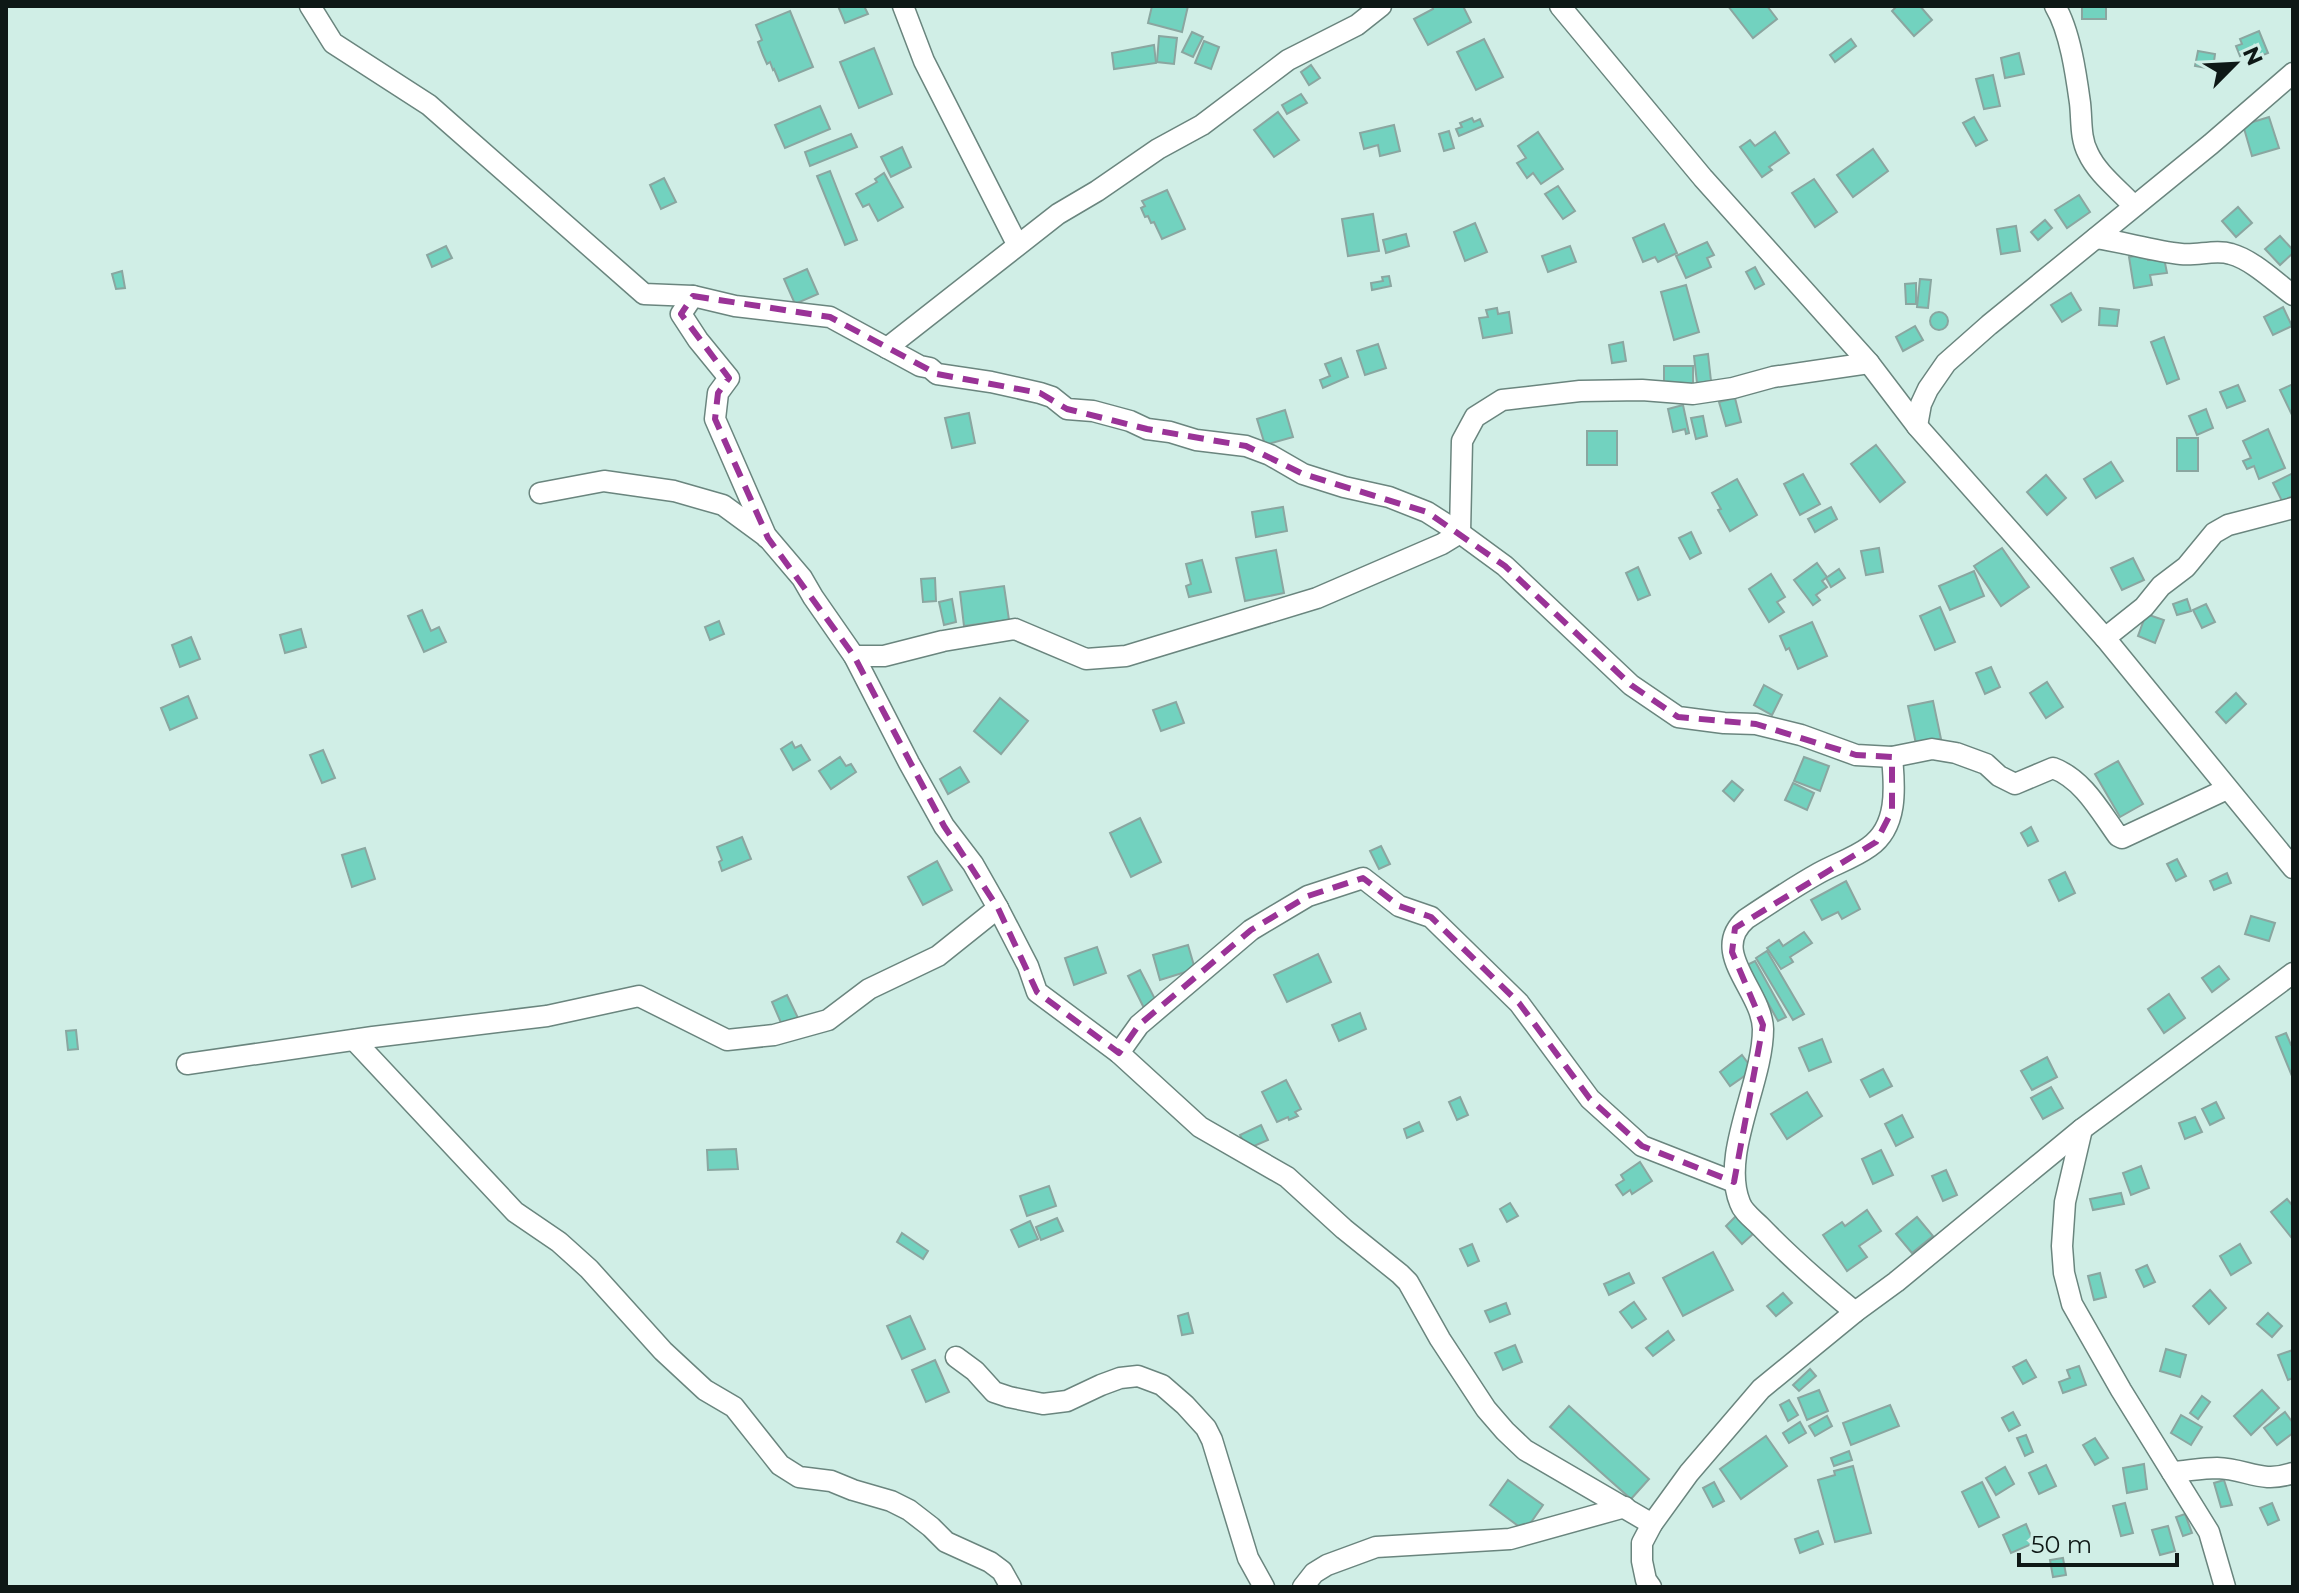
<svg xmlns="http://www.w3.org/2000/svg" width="2299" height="1593" viewBox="0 0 2299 1593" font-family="Montserrat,sans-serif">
	<rect width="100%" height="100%" fill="#d0eee6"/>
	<g fill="#72d2bf" stroke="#8aa6a0" stroke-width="2">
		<path d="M838 6H864L868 14 845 23Z"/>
		<path d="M1152 6H1188L1182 32 1148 23Z"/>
		<path d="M1432 6H1463L1471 22 1428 45 1414 19 1433 9Z"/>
		<path d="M1728 6H1767L1777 19 1753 38Z"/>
		<path d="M1897 6H1920L1932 20 1914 36 1892 11Z"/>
		<rect x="2082" y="7" width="24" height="12"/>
		<path d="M790 11 813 67 779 81 774 69 773 70 770 62 767 64 763 55 758 42 762 40 756 25Z"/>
		<path d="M2259 31 2268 53 2249 61 2246 53 2240 56 2236 46 2242 44 2240 39Z"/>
		<path d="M1192 32 1203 37 1193 57 1182 52Z"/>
		<path d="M1159 36 1177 38 1174 64 1157 62Z"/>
		<path d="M1484 39 1503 77 1476 90 1457 52Z"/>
		<path d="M1851 39 1856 46 1835 62 1830 55Z"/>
		<path d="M1204 41 1219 47 1211 69 1195 63Z"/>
		<path d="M1154 45 1156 63 1114 69 1112 53Z"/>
		<path d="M874 48 892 94 859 108 840 62Z"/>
		<path d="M2198 51 2215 54 2213 69 2195 66Z"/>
		<path d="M2019 53 2024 74 2005 78 2001 58Z"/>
		<path d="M1311 65 1320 78 1309 85 1301 72Z"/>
		<path d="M1993 75 2000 106 1984 109 1976 79Z"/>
		<path d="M1301 94 1307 103 1287 114 1282 105Z"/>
		<path d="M820 106 830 129 785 148 775 125Z"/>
		<path d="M1278 112 1299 140 1274 157 1254 130Z"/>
		<path d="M1974 117 1987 140 1976 146 1963 123Z"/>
		<path d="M2269 117 2279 148 2252 156 2243 125Z"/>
		<path d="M1472 118 1474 122 1480 119 1483 126 1459 136 1456 129 1462 127 1460 123Z"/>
		<path d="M1394 125 1400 151 1380 156 1378 145 1364 149 1360 133Z"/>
		<path d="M1449 131 1454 148 1444 151 1439 134Z"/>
		<path d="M1538 132 1563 169 1541 184 1533 173 1527 178 1517 163 1526 158 1518 146Z"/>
		<path d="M1775 132 1789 153 1769 167 1772 170 1762 177 1740 147 1750 140 1755 146Z"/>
		<path d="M851 134 857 147 810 166 805 152Z"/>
		<path d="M902 147 911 167 891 177 881 157Z"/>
		<path d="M1873 149 1888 171 1853 197 1837 175Z"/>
		<path d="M830 171 857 240 845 245 817 176Z"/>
		<path d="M884 173 903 207 878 221 869 204 863 207 856 194 877 182 875 179Z"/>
		<path d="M664 178 676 202 661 209 650 185Z"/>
		<path d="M1814 179 1837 212 1815 227 1792 193Z"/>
		<path d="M1558 186 1575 211 1563 219 1545 194Z"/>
		<path d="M1167 190 1185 229 1162 239 1154 222 1151 223 1148 216 1145 217 1141 208 1145 206 1142 201Z"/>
		<path d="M2079 195 2090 212 2067 228 2055 210Z"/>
		<path d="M2238 207 2252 223 2236 237 2222 221Z"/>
		<path d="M1373 214 1379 251 1348 256 1342 219Z"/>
		<path d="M2045 220 2052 228 2038 240 2031 232Z"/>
		<path d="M1475 223 1487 252 1465 261 1454 232Z"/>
		<path d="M1664 224 1677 253 1658 262 1655 257 1643 262 1633 238Z"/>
		<path d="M2016 226 2020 251 2001 254 1997 229Z"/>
		<path d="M1406 234 1409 246 1386 253 1383 240Z"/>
		<path d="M2280 236 2293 250V253L2280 265 2265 249Z"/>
		<path d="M1707 242 1714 255 1707 258 1711 267 1686 278 1676 256Z"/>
		<path d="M446 246 452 258 432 267 427 255Z"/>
		<path d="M1570 246 1576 262 1548 272 1542 256Z"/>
		<path d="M2147 254 2148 260 2164 258 2167 273 2150 275 2152 285 2134 288 2129 257Z"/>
		<path d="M1755 267 1764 284 1755 289 1746 272Z"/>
		<path d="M807 269 818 294 795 304 784 279Z"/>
		<path d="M122 271 125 288 116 289 112 274Z"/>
		<path d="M1389 276 1391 286 1372 290 1371 283 1383 281 1382 277Z"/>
		<path d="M1920 279 1931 280 1928 308 1917 307Z"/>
		<path d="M1916 283V304H1906L1905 284Z"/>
		<path d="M1686 285 1699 332 1674 340 1661 292Z"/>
		<path d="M2071 293 2081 310 2062 322 2051 305Z"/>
		<path d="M2283 307 2292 326 2273 335 2264 317Z"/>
		<path d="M1497 308 1498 314 1509 312 1512 333 1483 338 1479 318 1488 317 1486 310Z"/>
		<path d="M2100 308 2119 310 2117 326 2099 325Z"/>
		<circle cx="1939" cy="321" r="9"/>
		<path d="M1915 326 1923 340 1903 351 1896 337Z"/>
		<path d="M2164 337 2179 379 2167 384 2151 342Z"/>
		<path d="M1623 342 1626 361 1612 363 1609 345Z"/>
		<path d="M1378 344 1386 368 1365 375 1357 351Z"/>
		<path d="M1708 354 1711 381 1697 383 1694 356Z"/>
		<path d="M1341 358 1348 377 1323 388 1320 380 1330 376 1325 364Z"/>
		<rect x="1664" y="366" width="29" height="19"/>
		<path d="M2293 384V417L2280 390Z"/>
		<path d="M2238 385 2245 401 2227 408 2220 392Z"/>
		<path d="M1735 398 1741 422 1726 426 1719 402Z"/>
		<path d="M1683 405 1689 433 1686 434 1685 429 1673 432 1668 409Z"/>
		<path d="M2206 409 2213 428 2197 435 2189 416Z"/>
		<path d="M1285 410 1293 437 1265 445 1257 419Z"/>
		<path d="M969 413 975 443 952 448 945 418Z"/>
		<path d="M1703 416 1707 436 1696 439 1691 418Z"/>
		<path d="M2268 429 2285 468 2259 479 2254 466 2247 469 2243 461 2251 458 2243 441Z"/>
		<rect x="1587" y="431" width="30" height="34"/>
		<rect x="2177" y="438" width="21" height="33"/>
		<path d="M1876 445 1905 482 1880 502 1851 464Z"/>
		<path d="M2111 462 2123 481 2096 498 2084 479Z"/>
		<path d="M2293 473V496L2282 501 2273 483Z"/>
		<path d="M1803 474 1820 504 1800 515 1784 484Z"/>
		<path d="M2046 475 2066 498 2047 515 2027 492Z"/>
		<path d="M1737 479 1757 515 1730 531 1718 510 1721 509 1712 493Z"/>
		<path d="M1283 507 1287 531 1256 537 1252 512Z"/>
		<path d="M1831 507 1837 519 1815 532 1808 519Z"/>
		<path d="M1691 532 1701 553 1690 559 1679 538Z"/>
		<path d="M1879 548 1883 572 1866 575 1861 551Z"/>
		<path d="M2002 548 2029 587 2001 606 1974 566Z"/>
		<path d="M1276 550 1284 593 1245 601 1236 558Z"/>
		<path d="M2133 558 2144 580 2122 590 2111 568Z"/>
		<path d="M1202 560 1211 592 1189 597 1186 586 1191 584 1186 564Z"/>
		<path d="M1817 563 1827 577 1822 581 1827 587 1816 595 1820 600 1813 605 1794 580Z"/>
		<path d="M1638 567 1650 595 1638 600 1626 573Z"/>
		<path d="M1839 569 1845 578 1831 587 1826 578Z"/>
		<path d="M1974 571 1984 596 1950 610 1939 586Z"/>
		<path d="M1771 574 1785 597 1777 602 1784 612 1769 622 1749 589Z"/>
		<path d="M935 578 936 601 923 602 921 579Z"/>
		<path d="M1004 586 1009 620 964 626 960 592Z"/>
		<path d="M952 599 956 622 944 625 939 602Z"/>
		<path d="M2187 599 2191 611 2177 615 2173 604Z"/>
		<path d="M2206 604 2215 622 2202 628 2193 610Z"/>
		<path d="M1940 607 1955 642 1935 650 1920 616Z"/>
		<path d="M422 610 431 631 439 627 446 642 424 652 408 616Z"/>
		<path d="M2146 614 2164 620 2155 643 2138 636Z"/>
		<path d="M719 621 724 634 710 640 705 627Z"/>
		<path d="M1812 622 1827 656 1798 669 1789 648 1786 650 1780 636Z"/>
		<path d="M301 629 306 647 285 653 280 635Z"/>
		<path d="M191 637 200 659 180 667 172 645Z"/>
		<path d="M1991 667 2000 687 1985 694 1976 673Z"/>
		<path d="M2047 682 2063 707 2046 718 2030 693Z"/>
		<path d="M1764 685 1782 695 1772 715 1754 705Z"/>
		<path d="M2236 693 2246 704 2226 723 2216 712Z"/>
		<path d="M188 696 197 718 170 730 161 708Z"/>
		<path d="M1000 698 1028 721 1001 754 974 731Z"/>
		<path d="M1933 701 1941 739 1916 744 1908 706Z"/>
		<path d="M1176 702 1184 723 1161 731 1153 710Z"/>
		<path d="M792 742 795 748 801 745 810 760 793 770 781 749Z"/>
		<path d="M323 750 335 778 322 783 310 755Z"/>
		<path d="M840 757 846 766 851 764 856 772 831 789 819 771Z"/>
		<path d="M1804 757 1829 766 1820 791 1794 781Z"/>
		<path d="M2118 761 2143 804 2120 817 2095 774Z"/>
		<path d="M960 767 969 782 948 794 940 779Z"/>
		<path d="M1732 781 1743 790 1734 801 1723 791Z"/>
		<path d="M1793 783 1814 793 1807 810 1785 800Z"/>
		<path d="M1140 818 1161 862 1131 877 1110 833Z"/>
		<path d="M2031 827 2038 841 2028 846 2021 833Z"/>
		<path d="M742 837 751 859 722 871 719 862 722 860 717 847Z"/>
		<path d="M1381 846 1390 864 1379 869 1370 851Z"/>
		<path d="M365 848 375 879 352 887 342 855Z"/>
		<path d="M2177 859 2186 876 2176 881 2167 864Z"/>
		<path d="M937 861 952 890 923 905 908 877Z"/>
		<path d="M2065 872 2075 893 2059 901 2049 880Z"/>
		<path d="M2227 873 2231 883 2214 890 2210 881Z"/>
		<path d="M1846 881 1860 909 1842 919 1838 912 1822 920 1811 900Z"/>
		<path d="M2251 916 2275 923 2269 941 2245 934Z"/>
		<path d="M1804 932 1812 943 1790 957 1793 962 1781 969 1767 948 1779 940 1783 946Z"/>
		<path d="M1188 945 1195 969 1160 980 1153 955Z"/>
		<path d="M1097 947 1106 973 1074 985 1065 958Z"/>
		<path d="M1767 951 1804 1014 1793 1020 1756 958Z"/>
		<path d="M1318 954 1331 982 1287 1002 1274 975Z"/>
		<path d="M1755 961 1786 1017 1778 1021 1759 987 1755 989 1743 967Z"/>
		<path d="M2219 966 2229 979 2212 992 2202 978Z"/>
		<path d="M1140 970 1156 1001 1144 1008 1128 976Z"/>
		<path d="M2169 994 2185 1018 2164 1033 2148 1009Z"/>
		<path d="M787 995 798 1018 782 1025 772 1002Z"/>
		<path d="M1360 1013 1366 1029 1339 1041 1332 1025Z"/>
		<path d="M76 1030 78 1049 68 1050 66 1031Z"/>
		<path d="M2286 1033 2291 1045 2293 1044 2292 1076 2276 1037Z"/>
		<path d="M1822 1039 1831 1062 1809 1071 1799 1048Z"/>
		<path d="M1742 1055 1753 1070 1730 1086 1720 1072Z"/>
		<path d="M2047 1057 2057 1077 2032 1090 2021 1071Z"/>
		<path d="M1883 1069 1892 1086 1870 1097 1861 1080Z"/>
		<path d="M1286 1080 1301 1109 1295 1112 1298 1116 1289 1120 1288 1117 1277 1122 1262 1092Z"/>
		<path d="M2051 1087 2063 1108 2043 1119 2031 1098Z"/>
		<path d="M1807 1092 1822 1116 1787 1139 1771 1114Z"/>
		<path d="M1460 1097 1468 1115 1457 1120 1449 1102Z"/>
		<path d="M2216 1102 2224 1118 2210 1125 2202 1109Z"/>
		<path d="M1902 1115 1913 1137 1896 1146 1885 1124Z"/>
		<path d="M2195 1117 2202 1132 2185 1139 2179 1123Z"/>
		<path d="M1419 1122 1423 1131 1407 1138 1404 1129Z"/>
		<path d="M1261 1125 1268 1140 1247 1149 1240 1135Z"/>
		<path d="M736 1149 738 1169 708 1170 707 1150Z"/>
		<path d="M1881 1150 1893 1175 1873 1184 1862 1159Z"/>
		<path d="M1640 1162 1652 1181 1632 1194 1630 1190 1623 1195 1616 1185 1624 1180 1621 1175Z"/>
		<path d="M2141 1166 2149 1188 2131 1195 2123 1173Z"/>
		<path d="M1946 1170 1957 1195 1943 1201 1932 1176Z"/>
		<path d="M1049 1186 1056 1206 1027 1216 1020 1196Z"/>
		<path d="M2121 1193 2124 1204 2093 1210 2090 1199Z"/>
		<path d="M2287 1199 2293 1206V1235L2291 1237 2271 1212Z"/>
		<path d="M1510 1203 1518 1216 1507 1222 1500 1209Z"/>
		<path d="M1867 1210 1881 1231 1859 1246 1867 1257 1847 1271 1823 1235 1842 1222 1845 1226Z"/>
		<path d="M1736 1216 1753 1234 1742 1244 1726 1226Z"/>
		<path d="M1917 1217 1933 1236 1912 1253 1896 1234Z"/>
		<path d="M1057 1218 1063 1231 1041 1240 1036 1227Z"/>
		<path d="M1030 1221 1038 1239 1019 1247 1011 1230Z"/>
		<path d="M902 1233 928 1251 923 1259 897 1242Z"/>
		<path d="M1472 1244 1479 1261 1468 1266 1460 1249Z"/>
		<path d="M2240 1244 2251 1263 2231 1275 2220 1256Z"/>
		<path d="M1713 1252 1733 1290 1683 1316 1663 1278Z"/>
		<path d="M2147 1265 2155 1282 2144 1287 2136 1270Z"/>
		<path d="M1629 1273 1634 1283 1609 1295 1604 1284Z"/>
		<path d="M2100 1273 2106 1297 2094 1300 2088 1276Z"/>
		<path d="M2210 1290 2226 1308 2209 1324 2193 1306Z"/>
		<path d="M1783 1293 1792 1303 1776 1316 1767 1306Z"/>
		<path d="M1634 1302 1646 1319 1632 1328 1620 1312Z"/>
		<path d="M1506 1303 1510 1314 1490 1322 1485 1311Z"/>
		<path d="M1188 1313 1193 1333 1182 1335 1178 1316Z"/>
		<path d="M2268 1313 2282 1326 2272 1337 2257 1324Z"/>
		<path d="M910 1316 925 1349 902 1359 887 1326Z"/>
		<path d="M1668 1331 1674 1340 1653 1356 1646 1348Z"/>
		<path d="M1515 1345 1522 1362 1503 1370 1495 1353Z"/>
		<path d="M2166 1349 2186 1355 2180 1377 2160 1371Z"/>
		<path d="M2293 1350V1378L2288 1380 2278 1355Z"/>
		<path d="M935 1360 949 1392 926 1402 912 1370Z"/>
		<path d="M2026 1360 2036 1377 2023 1384 2013 1367Z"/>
		<path d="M2079 1366 2086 1385 2063 1393 2059 1382 2070 1378 2067 1370Z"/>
		<path d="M1810 1369 1816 1376 1799 1391 1793 1385Z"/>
		<path d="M1819 1390 1828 1411 1807 1420 1798 1398Z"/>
		<path d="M2262 1390 2279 1408 2251 1435 2234 1416Z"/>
		<path d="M2202 1396 2210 1402 2198 1419 2190 1413Z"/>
		<path d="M1789 1400 1798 1415 1788 1421 1780 1405Z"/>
		<path d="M1890 1405 1899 1426 1851 1445 1843 1423Z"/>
		<path d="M1569 1406 1649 1479 1631 1499 1550 1427Z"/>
		<path d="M2013 1412 2020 1425 2009 1431 2002 1418Z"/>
		<path d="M2285 1412 2293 1423V1433L2277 1445 2264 1428Z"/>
		<path d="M2181 1415 2202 1427 2191 1445 2171 1433Z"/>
		<path d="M1827 1416 1832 1426 1815 1436 1809 1426Z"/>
		<path d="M1800 1422 1806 1433 1789 1443 1783 1433Z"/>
		<path d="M2026 1435 2033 1452 2025 1456 2017 1438Z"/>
		<path d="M1766 1436 1787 1466 1741 1499 1720 1469Z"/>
		<path d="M2095 1438 2108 1458 2095 1465 2083 1445Z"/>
		<path d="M1849 1451 1852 1460 1834 1466 1831 1458Z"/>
		<path d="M2144 1464 2147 1489 2127 1493 2123 1468Z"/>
		<path d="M2046 1465 2056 1486 2039 1494 2029 1473Z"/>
		<path d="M1853 1466 1871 1533 1835 1542 1818 1480 1835 1475 1834 1471Z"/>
		<path d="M2005 1467 2014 1484 1996 1495 1986 1478Z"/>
		<path d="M1508 1480 1543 1505 1525 1531 1490 1505Z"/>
		<path d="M2224 1480 2232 1505 2221 1507 2214 1483Z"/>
		<path d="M1714 1482 1724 1501 1713 1507 1703 1488Z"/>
		<path d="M1982 1482 1999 1517 1979 1527 1962 1492Z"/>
		<path d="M2125 1503 2133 1533 2121 1536 2113 1506Z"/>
		<path d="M2272 1503 2279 1520 2268 1525 2260 1508Z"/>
		<path d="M2185 1514 2192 1533 2183 1536 2176 1517Z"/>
		<path d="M2026 1524 2034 1543 2011 1553 2003 1535Z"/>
		<path d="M2168 1526 2175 1551 2160 1555 2152 1530Z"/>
		<path d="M1818 1531 1823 1544 1800 1553 1795 1539Z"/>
		<path d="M2063 1558 2066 1575 2053 1577 2050 1560Z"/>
	</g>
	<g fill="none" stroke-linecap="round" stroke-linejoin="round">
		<defs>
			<g id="minor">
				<path d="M310 6 333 43 429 105 644 294 693 296 735 306 830 317 920 366 930 368 937 374 991 382 1040 393 1052 397 1067 409 1093 411 1130 421 1147 429 1170 432 1196 440 1246 446 1270 455 1303 474 1344 487 1389 497 1427 512 1460 533 1505 566 1631 685 1678 717 1724 723 1756 724 1801 735 1856 755 1892 757 1932 749 1956 753 1986 764 1999 776 2015 784 2053 768C2083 779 2100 811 2118 836L2122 838 2227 789"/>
				<path d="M903 6 924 61 1017 244"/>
				<path d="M1560 6 1703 178 1869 363 1917 426 2105 638 2293 868"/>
				<path d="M2055 6C2070 31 2076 74 2080 103 2082 120 2080 138 2088 153 2097 173 2118 189 2133 205"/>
				<path d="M2096 238C2124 242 2153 251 2181 254 2197 256 2216 249 2231 254 2253 260 2275 282 2293 295"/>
				<path d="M693 296 681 314 698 340 729 378 718 393 715 419 767 538"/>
				<path d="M887 348 1058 214 1097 191 1158 149 1202 125 1288 60 1357 25 1381 6"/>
				<path d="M1917 426 1921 404 1928 389 1946 363 1989 325 2211 144 2293 73"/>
				<path d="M540 493 604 481 674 491 723 505 768 538 802 578 813 597 854 656 909 763 944 826 973 864 998 908 1028 966 1037 992 1119 1053 1200 1127 1287 1177 1344 1229 1400 1274 1408 1282 1440 1339 1486 1409 1505 1431 1525 1450 1652 1524"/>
				<path d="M2105 638 2144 607 2161 586 2186 567 2214 533 2228 525 2293 508"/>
				<path d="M854 656H884L943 641 1015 629 1086 659 1126 656 1317 598 1442 544 1460 533 1462 441 1475 417 1502 400 1580 391 1642 390 1693 394 1733 388 1773 377 1869 363"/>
				<path d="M354 1040 515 1212 559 1242 589 1269 663 1351 705 1390 734 1407 780 1465 799 1477 831 1481 853 1490 891 1501 909 1510 931 1527 946 1542 990 1562 1002 1571 1011 1587"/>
				<path d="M1119 1053 1139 1025 1251 930 1308 896 1363 878 1399 906 1431 917 1519 1003 1590 1099 1642 1146 1734 1182"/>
				<path d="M187 1064 373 1037 547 1016 639 996 727 1040 774 1035 828 1020 869 989 938 956 998 908"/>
				<path d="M2082 1129 2065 1202 2062 1246 2064 1273 2072 1304 2121 1390 2209 1532 2225 1587"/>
				<path d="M1855 1312C1822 1285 1790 1257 1760 1226 1753 1219 1743 1212 1740 1203 1720 1154 1763 1083 1763 1029 1762 990 1708 952 1746 919 1770 903 1794 887 1819 873 1835 864 1854 858 1869 847 1898 827 1895 788 1892 757"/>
				<path d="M956 1357 975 1371 994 1392 1009 1397 1043 1404 1067 1401 1101 1385 1120 1378 1138 1376 1162 1385 1185 1405 1206 1428 1212 1440 1248 1558 1264 1587"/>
				<path d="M2172 1472C2187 1471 2202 1468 2217 1468 2248 1469 2261 1484 2293 1473"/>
				<path d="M1303 1587 1314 1573 1327 1565 1376 1547 1510 1539 1625 1507"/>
				<path d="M1651 1587 1646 1580 1642 1561V1543L1652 1524 1689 1473 1761 1389 1855 1312 1896 1282 2082 1129 2293 973"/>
			</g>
		</defs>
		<use href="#minor" stroke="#6a857e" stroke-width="23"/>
		<use href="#minor" stroke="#fff" stroke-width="20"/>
	</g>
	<path fill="none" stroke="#9a3397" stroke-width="6" stroke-dasharray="16 10" stroke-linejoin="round" d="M693 296 830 317 937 374 1040 393 1067 409 1147 429 1246 446 1303 474 1427 512 1505 566 1631 685 1678 717 1756 724 1856 755 1892 757V811L1876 842 1735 928 1732 952 1763 1025 1734 1182 1642 1146 1590 1099 1519 1003 1431 917 1399 906 1363 878 1308 896 1251 930 1139 1025 1119 1053 1037 992 998 908 944 826 854 656 768 538 715 419 718 393 729 378 681 314Z"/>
	<rect width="2299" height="1593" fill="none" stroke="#0e1816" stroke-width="16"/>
	<g transform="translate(2235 64) rotate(66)" stroke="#d0eee6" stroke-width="6" paint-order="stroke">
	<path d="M0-6L14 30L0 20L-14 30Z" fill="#0e1816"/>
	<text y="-12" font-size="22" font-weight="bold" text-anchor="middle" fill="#0e1816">N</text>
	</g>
	<path d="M2019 1553v12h158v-12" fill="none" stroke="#0e1816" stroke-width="4"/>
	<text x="2031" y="1553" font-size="24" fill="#0e1816" stroke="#d0eee6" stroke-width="6" paint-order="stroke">50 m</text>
</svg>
